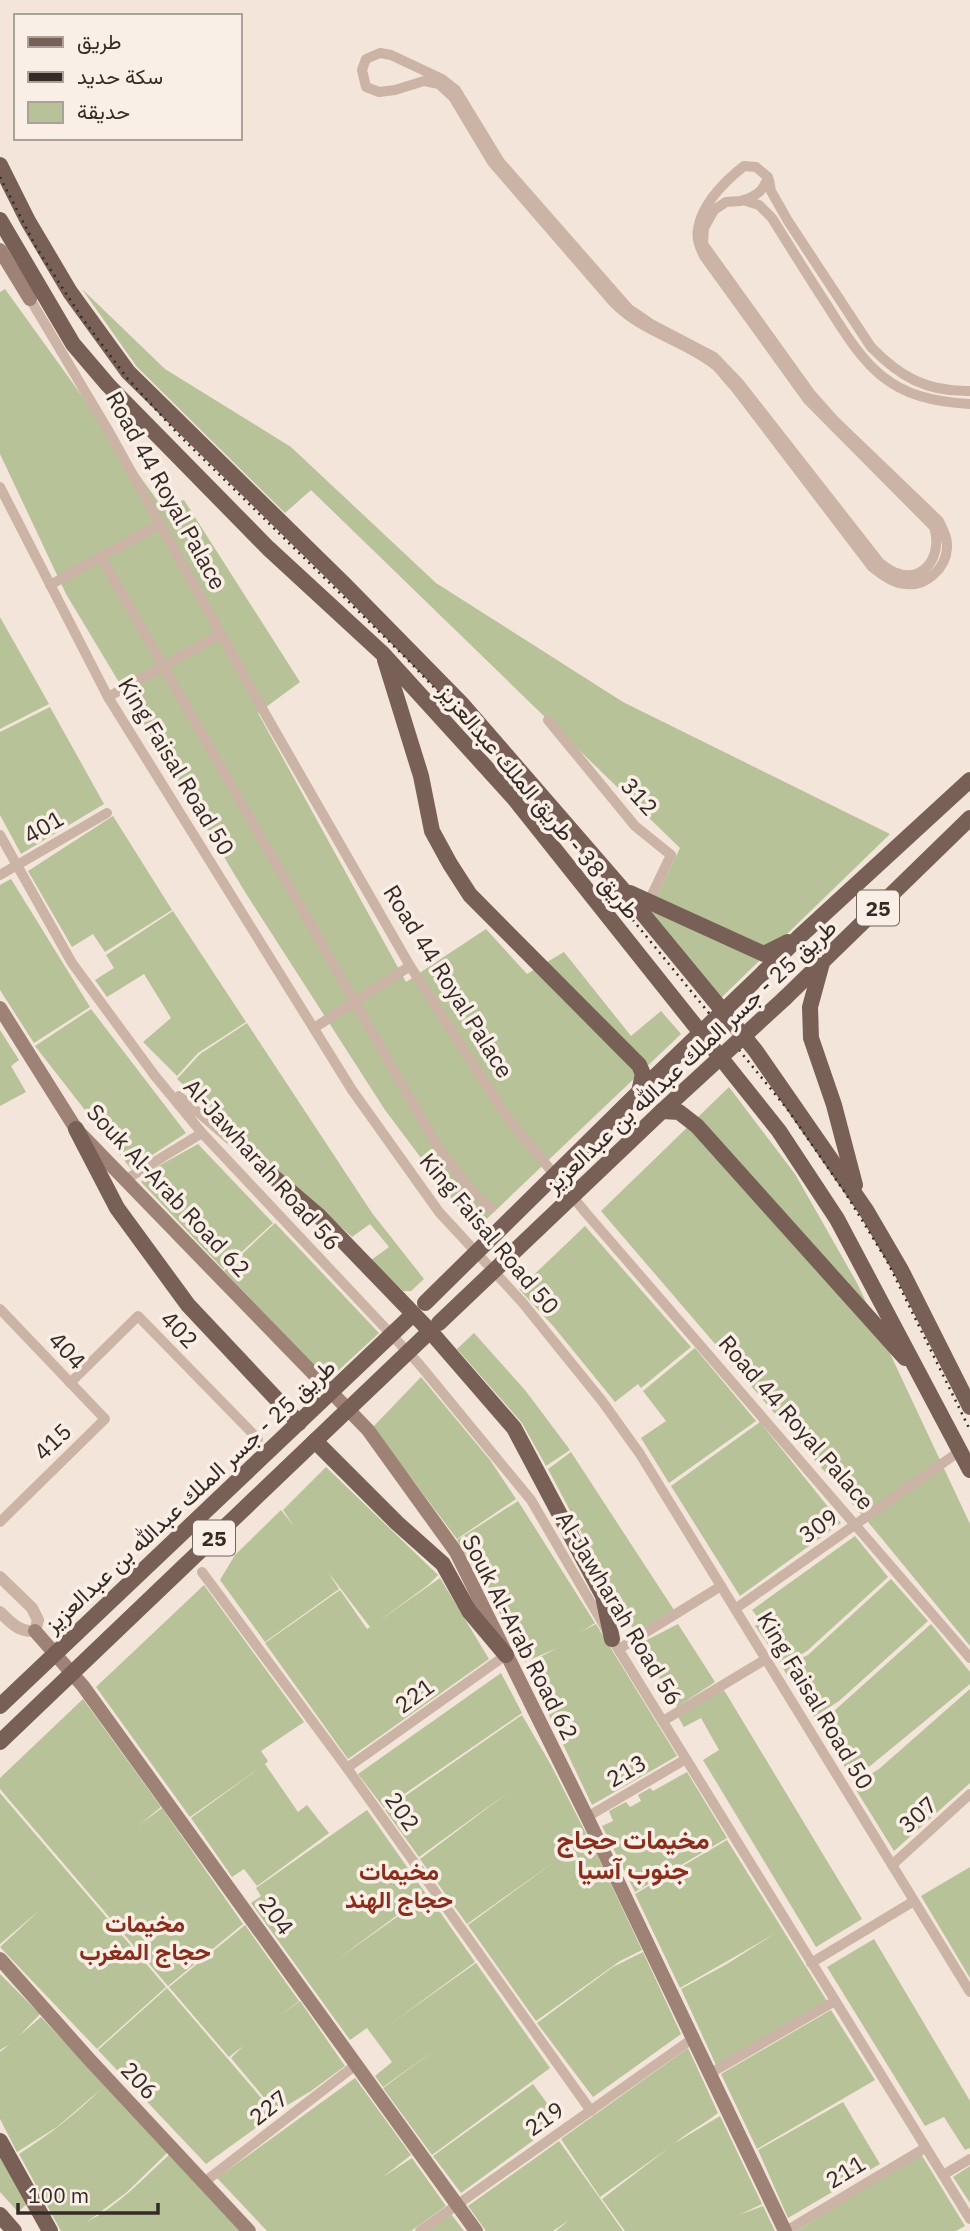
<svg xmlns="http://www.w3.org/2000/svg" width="970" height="2231" viewBox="0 0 970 2231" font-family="'IBM Plex Sans',Vazirmatn,sans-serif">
	<rect width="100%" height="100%" fill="#f3e5d9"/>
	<g fill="#b7c299">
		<path d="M5 289 162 507 184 500 300 682 258 713 406 982 486 929 527 974 564 952 631 1036 661 1011 681 1034 475 1230 385 1110 245 892 66 594 0 454V292Z"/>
		<path d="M82 289 165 369 291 447 436 583 623 702 890 834 720 999 649 912 680 848 311 490 285 513 137 367Z"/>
		<path d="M0 617 49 704 0 729Z"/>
		<path d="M50 707 104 804 21 854 0 815V732Z"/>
		<path d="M113 816 172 910 105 952 93 934 72 947 28 871Z"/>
		<path d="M11 879 90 1007 34 1043 0 990V885Z"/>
		<path d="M173 911 246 1022 198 1053 177 1076 143 1042 171 1018 144 974 107 997 95 980 114 968 106 955Z"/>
		<path d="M91 1009 186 1133 131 1169 35 1046Z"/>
		<path d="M247 1023 372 1213 424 1279 411 1291H403L371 1260 389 1247 370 1224 352 1237 177 1079 200 1054Z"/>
		<path d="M0 1030 19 1060 11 1066 26 1092 0 1106Z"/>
		<path d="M729 1087 795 1174 857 1283 970 1524V1646L873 1528 601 1211Z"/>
		<path d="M198 1144 273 1223 223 1269 141 1182 153 1169Z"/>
		<path d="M275 1223 379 1333 328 1380 224 1271Z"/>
		<path d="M585 1226 691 1347 641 1388 638 1384 615 1402 554 1327 519 1289Z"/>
		<path d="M474 1333 525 1390 570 1450 546 1466 522 1423 457 1349Z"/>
		<path d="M695 1348 756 1421 669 1483 641 1438 666 1421 643 1391Z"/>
		<path d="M421 1377 490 1460 516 1499 457 1539 373 1427Z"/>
		<path d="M760 1422 841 1523 740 1596 671 1486Z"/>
		<path d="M571 1452 674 1610 635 1633 548 1469Z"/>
		<path d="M326 1467 438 1575 428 1585 376 1623 440 1578 489 1659 348 1759 265 1643 340 1590 367 1629 370 1627 328 1572 339 1589 265 1642 220 1580 235 1555 281 1510 294 1526 283 1510Z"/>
		<path d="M518 1501 595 1623 581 1632 596 1624 677 1756 592 1805 525 1665 557 1648 525 1662 492 1599 457 1540Z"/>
		<path d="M855 1536 888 1577 807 1651 782 1665 755 1626 761 1621 752 1610Z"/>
		<path d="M891 1579 928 1621 839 1701 814 1717 782 1667 808 1655Z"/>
		<path d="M204 1585 304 1722 261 1751 268 1761 265 1764 298 1812 307 1805 329 1833 257 1886 244 1869 232 1877 191 1818 261 1767 190 1817 96 1687Z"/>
		<path d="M678 1624 715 1682 677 1707 639 1644Z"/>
		<path d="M931 1624 970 1672V1684L853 1780 816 1720 834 1711Z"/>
		<path d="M501 1673 522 1713 384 1808 358 1774Z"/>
		<path d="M970 1689V1783L894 1851 853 1785 879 1769Z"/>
		<path d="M724 1690 862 1919 816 1947 703 1760 719 1750 701 1718 684 1727 677 1715Z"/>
		<path d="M83 1699 161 1807 138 1826 162 1808 243 1924 168 1986 0 1789V1778Z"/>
		<path d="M522 1715 551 1765 591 1843 571 1852 592 1844 642 1950 620 1961 536 2021 468 1925 558 1859 467 1924 420 1859 514 1788 419 1857 385 1810Z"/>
		<path d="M687 1772 727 1838 635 1892 602 1826 613 1821 609 1811 626 1802 630 1807 641 1801 638 1795 650 1788 653 1791Z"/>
		<path d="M0 1793 166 1987 97 2049 0 1947 40 1910 0 1944Z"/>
		<path d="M367 1810 426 1894 335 1961 428 1895 475 1962 389 2025 476 1963 550 2068 432 2155 383 2088 436 2049 383 2087 375 2076 392 2062 367 2028 350 2040 251 1903 261 1896 256 1888Z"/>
		<path d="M727 1840 827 2001 716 2065 681 1989 727 1964 776 1933 680 1988 635 1894Z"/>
		<path d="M970 1867V1978L921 1896Z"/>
		<path d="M245 1925 299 2001 280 2016 300 2001 345 2066 311 2091 276 2112 231 2058 243 2046 229 2057 169 1987Z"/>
		<path d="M874 1939 970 2101V2148L965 2150 944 2117 925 2126 827 1967Z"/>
		<path d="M643 1952 681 2034 593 2097 537 2023 613 1967Z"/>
		<path d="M0 1974 40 2014 19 2036 41 2017 168 2152 127 2192 87 2222C119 2205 144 2178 170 2154L242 2231H61L19 2154C49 2135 76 2114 101 2089L57 2127 17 2152 0 2119V2052L10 2044 0 2050Z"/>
		<path d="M167 1988 275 2114 206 2164 98 2050Z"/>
		<path d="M831 2010 875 2080 757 2149 721 2074Z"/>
		<path d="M688 2048 718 2113C704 2124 688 2132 675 2143L720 2116 762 2204 739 2215 763 2206 775 2231H625L602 2199 670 2147 600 2197 561 2139Z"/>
		<path d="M355 2078 411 2155 383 2177 412 2158 446 2206 411 2231H267L217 2178Z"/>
		<path d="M533 2084 560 2121 461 2193 433 2156Z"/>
		<path d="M843 2102 880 2164 788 2218 758 2150Z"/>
		<path d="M559 2141 623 2231H556L569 2220 553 2231H486L468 2206Z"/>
		<path d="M0 2154 27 2204 18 2212 0 2192Z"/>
		<path d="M921 2154 965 2226 956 2231H796Z"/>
		<path d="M970 2166V2203L953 2177Z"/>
		<path d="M451 2214 464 2231H428Z"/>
	</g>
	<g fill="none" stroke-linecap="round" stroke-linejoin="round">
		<g stroke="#cbb4a5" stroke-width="10">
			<path d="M769 180 771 191 788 221 871 347C900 377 927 392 970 391"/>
			<path d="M741 201C756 196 763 192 768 177L756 167 744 166C725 181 702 204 698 229 696 239 700 248 704 256L808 400 934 527C943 554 925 585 894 572 889 570 884 566 880 563L739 383 714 357 651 324 629 309 500 162 456 90 442 79 391 55 380 53 366 59 362 70 366 87 379 92 395 90 424 81 439 84 453 97 492 162 613 302C643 333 683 340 715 365 722 371 727 379 734 386L872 567C883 575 892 583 906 584 926 587 946 568 947 548 948 538 943 530 939 521L834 420 810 393 703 244 704 228 714 210 726 202 741 201 743 200 759 205 772 218C790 247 808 276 827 305 867 369 889 400 970 404"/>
			<path d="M30 299 108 430 267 717 410 966 507 1117 586 1213 970 1658"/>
			<path d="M0 487 108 697 352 1090 439 1212 522 1302 602 1401 640 1454 970 1992"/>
			<path d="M101 557 437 1146 471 1191 491 1208"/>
			<path d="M50 585 160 524"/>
			<path d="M108 697 221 634"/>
			<path d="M548 720 635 826 671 855 648 903"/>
			<path d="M0 835 72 963 155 1076 202 1133 419 1364 531 1500 612 1639 970 2219"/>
			<path d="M0 875 107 813"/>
			<path d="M314 1028 410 966"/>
			<path d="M179 1096 262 1167"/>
			<path d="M125 1180 202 1133"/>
			<path d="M0 1309 105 1419 0 1522"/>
			<path d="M70 1383 138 1316 258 1439"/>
			<path d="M202 1572 347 1768 591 2111"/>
			<path d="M735 1609 960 1451"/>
			<path d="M619 1649 721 1586"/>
			<path d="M663 1721 766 1659"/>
			<path d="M347 1768 506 1655"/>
			<path d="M587 1817 686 1759"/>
			<path d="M892 1865 970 1794"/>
			<path d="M811 1963 914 1901"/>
			<path d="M709 2074 835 2001"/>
			<path d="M943 2175 970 2159"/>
			<path d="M203 2183 357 2064"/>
			<path d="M420 2231 692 2039"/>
			<path d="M786 2231 925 2148"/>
		</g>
		<path stroke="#cbb4a5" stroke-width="12" d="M0 1577 32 1608 38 1620 35 1631C19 1632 11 1623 0 1612"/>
		<g stroke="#9f8276" stroke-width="14">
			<path d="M0 250 30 299"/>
			<path d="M0 1008 76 1129 368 1430 456 1552 587 1817 785 2231"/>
			<path d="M35 1631 83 1686 476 2231"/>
			<path d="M0 1959 88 2058 249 2231"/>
		</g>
		<g stroke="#796057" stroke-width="16">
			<path d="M0 165 28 221 70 292 128 372 345 585 461 703 624 891 755 1050 866 1210 901 1270 970 1407"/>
			<path d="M0 220 73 344 108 385 268 548 383 654 513 797 779 1131 837 1219 970 1470"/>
			<path d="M385 660 421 776 432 831 450 864 470 895 639 1065 643 1074 639 1092"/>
			<path d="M630 893 764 954 788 942"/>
			<path d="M822 963 810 1007 811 1038 834 1105 855 1185"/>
			<path d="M764 972 799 937 970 780"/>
			<path d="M785 998 970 818"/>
			<path d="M662 1111 679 1112 697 1126 905 1358"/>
			<path d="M76 1129 117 1208 188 1305 299 1423"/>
			<path d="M262 1167 319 1216 430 1331 514 1428 603 1596 612 1639"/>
			<path d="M315 1441 397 1523 443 1564 469 1611 506 1655"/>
			<path d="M0 2141 50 2231"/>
			<path d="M0 2215 14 2231"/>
		</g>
		<path stroke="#362a27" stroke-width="2.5" stroke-dasharray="2 5" stroke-linecap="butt" d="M0 177 36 247 82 318 127 378 180 436 408 660 481 737 553 822 788 1110 846 1194 887 1261 970 1430"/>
		<g stroke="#796057" stroke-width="16">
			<path d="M425 1303 639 1092 764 972"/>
			<path d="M439 1323 662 1111 785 998"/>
			<path d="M0 1706 410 1317"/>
			<path d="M0 1742 427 1334"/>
		</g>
	</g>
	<g text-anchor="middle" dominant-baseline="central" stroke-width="7" stroke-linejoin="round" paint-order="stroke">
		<g fill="#faefe6" stroke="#716560" stroke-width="2">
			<rect x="857" y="890.5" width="42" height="35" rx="5"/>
			<rect x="193" y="1520.5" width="42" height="35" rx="5"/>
		</g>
		<g font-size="21" font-weight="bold" fill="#362a27">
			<text x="878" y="908">25</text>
			<text x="214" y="1538">25</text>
		</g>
		<g font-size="23" fill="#362a27" stroke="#faefe6">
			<text transform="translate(167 490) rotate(61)">Road 44 Royal Palace</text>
			<text transform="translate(177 766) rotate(59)">King Faisal Road 50</text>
			<text transform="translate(640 796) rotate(48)">312</text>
			<text transform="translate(540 801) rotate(50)">طريق 38 - طريق الملك عبدالعزيز</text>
			<text transform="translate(43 826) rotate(-30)">401</text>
			<text transform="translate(449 981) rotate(58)">Road 44 Royal Palace</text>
			<text transform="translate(690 1055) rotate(-43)">طريق 25 - جسر الملك عبدالله بن عبدالعزيز</text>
			<text transform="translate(263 1164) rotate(48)">Al-Jawharah Road 56</text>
			<text transform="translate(169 1190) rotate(47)">Souk Al-Arab Road 62</text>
			<text transform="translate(490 1233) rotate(50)">King Faisal Road 50</text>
			<text transform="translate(180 1329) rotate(46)">402</text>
			<text transform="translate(68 1350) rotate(47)">404</text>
			<text transform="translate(797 1422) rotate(49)">Road 44 Royal Palace</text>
			<text transform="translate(52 1441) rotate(-44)">415</text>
			<text transform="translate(189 1495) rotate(-43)">طريق 25 - جسر الملك عبدالله بن عبدالعزيز</text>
			<text transform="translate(818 1525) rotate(-35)">309</text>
			<text transform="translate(620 1608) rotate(59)">Al-Jawharah Road 56</text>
			<text transform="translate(521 1637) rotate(63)">Souk Al-Arab Road 62</text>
			<text transform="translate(414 1695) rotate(-36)">221</text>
			<text transform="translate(816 1700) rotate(59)">King Faisal Road 50</text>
			<text transform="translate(626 1770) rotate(-30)">213</text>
			<text transform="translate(403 1811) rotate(55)">202</text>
			<text transform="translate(917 1814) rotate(-42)">307</text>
			<text transform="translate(277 1915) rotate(54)">204</text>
			<text transform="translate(140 2080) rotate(47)">206</text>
			<text transform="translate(268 2107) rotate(-38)">227</text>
			<text transform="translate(544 2118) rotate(-35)">219</text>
			<text transform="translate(845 2171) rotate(-31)">211</text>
		</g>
		<g font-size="24" font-weight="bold" fill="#892e1c" stroke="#faefe6">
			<text x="399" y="1871">مخيمات<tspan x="399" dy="28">حجاج الهند</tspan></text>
			<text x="145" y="1923">مخيمات<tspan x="145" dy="28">حجاج المغرب</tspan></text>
		</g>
		<g font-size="26" font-weight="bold" fill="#892e1c" stroke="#faefe6">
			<text x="633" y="1839">مخيمات حجاج<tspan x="633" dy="30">جنوب آسيا</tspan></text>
		</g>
	</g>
	<rect x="14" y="14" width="228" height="126" fill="#faefe6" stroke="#aca09a" stroke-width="2"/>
	<rect x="28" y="37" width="35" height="10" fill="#796057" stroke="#aca09a" stroke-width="2"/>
	<text x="77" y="49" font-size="21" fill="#362a27">طريق</text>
	<rect x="28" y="72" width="35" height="10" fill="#362a27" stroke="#aca09a" stroke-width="2"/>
	<text x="77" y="84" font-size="21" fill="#362a27">سكة حديد</text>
	<rect x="28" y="102" width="35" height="21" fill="#b7c299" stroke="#aca09a" stroke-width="2"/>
	<text x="77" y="119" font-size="21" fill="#362a27">حديقة</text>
	<path d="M18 2203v10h140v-10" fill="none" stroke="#362a27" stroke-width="3.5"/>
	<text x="28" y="2203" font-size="21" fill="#362a27" stroke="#faefe6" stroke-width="5" paint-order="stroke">100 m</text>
</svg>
